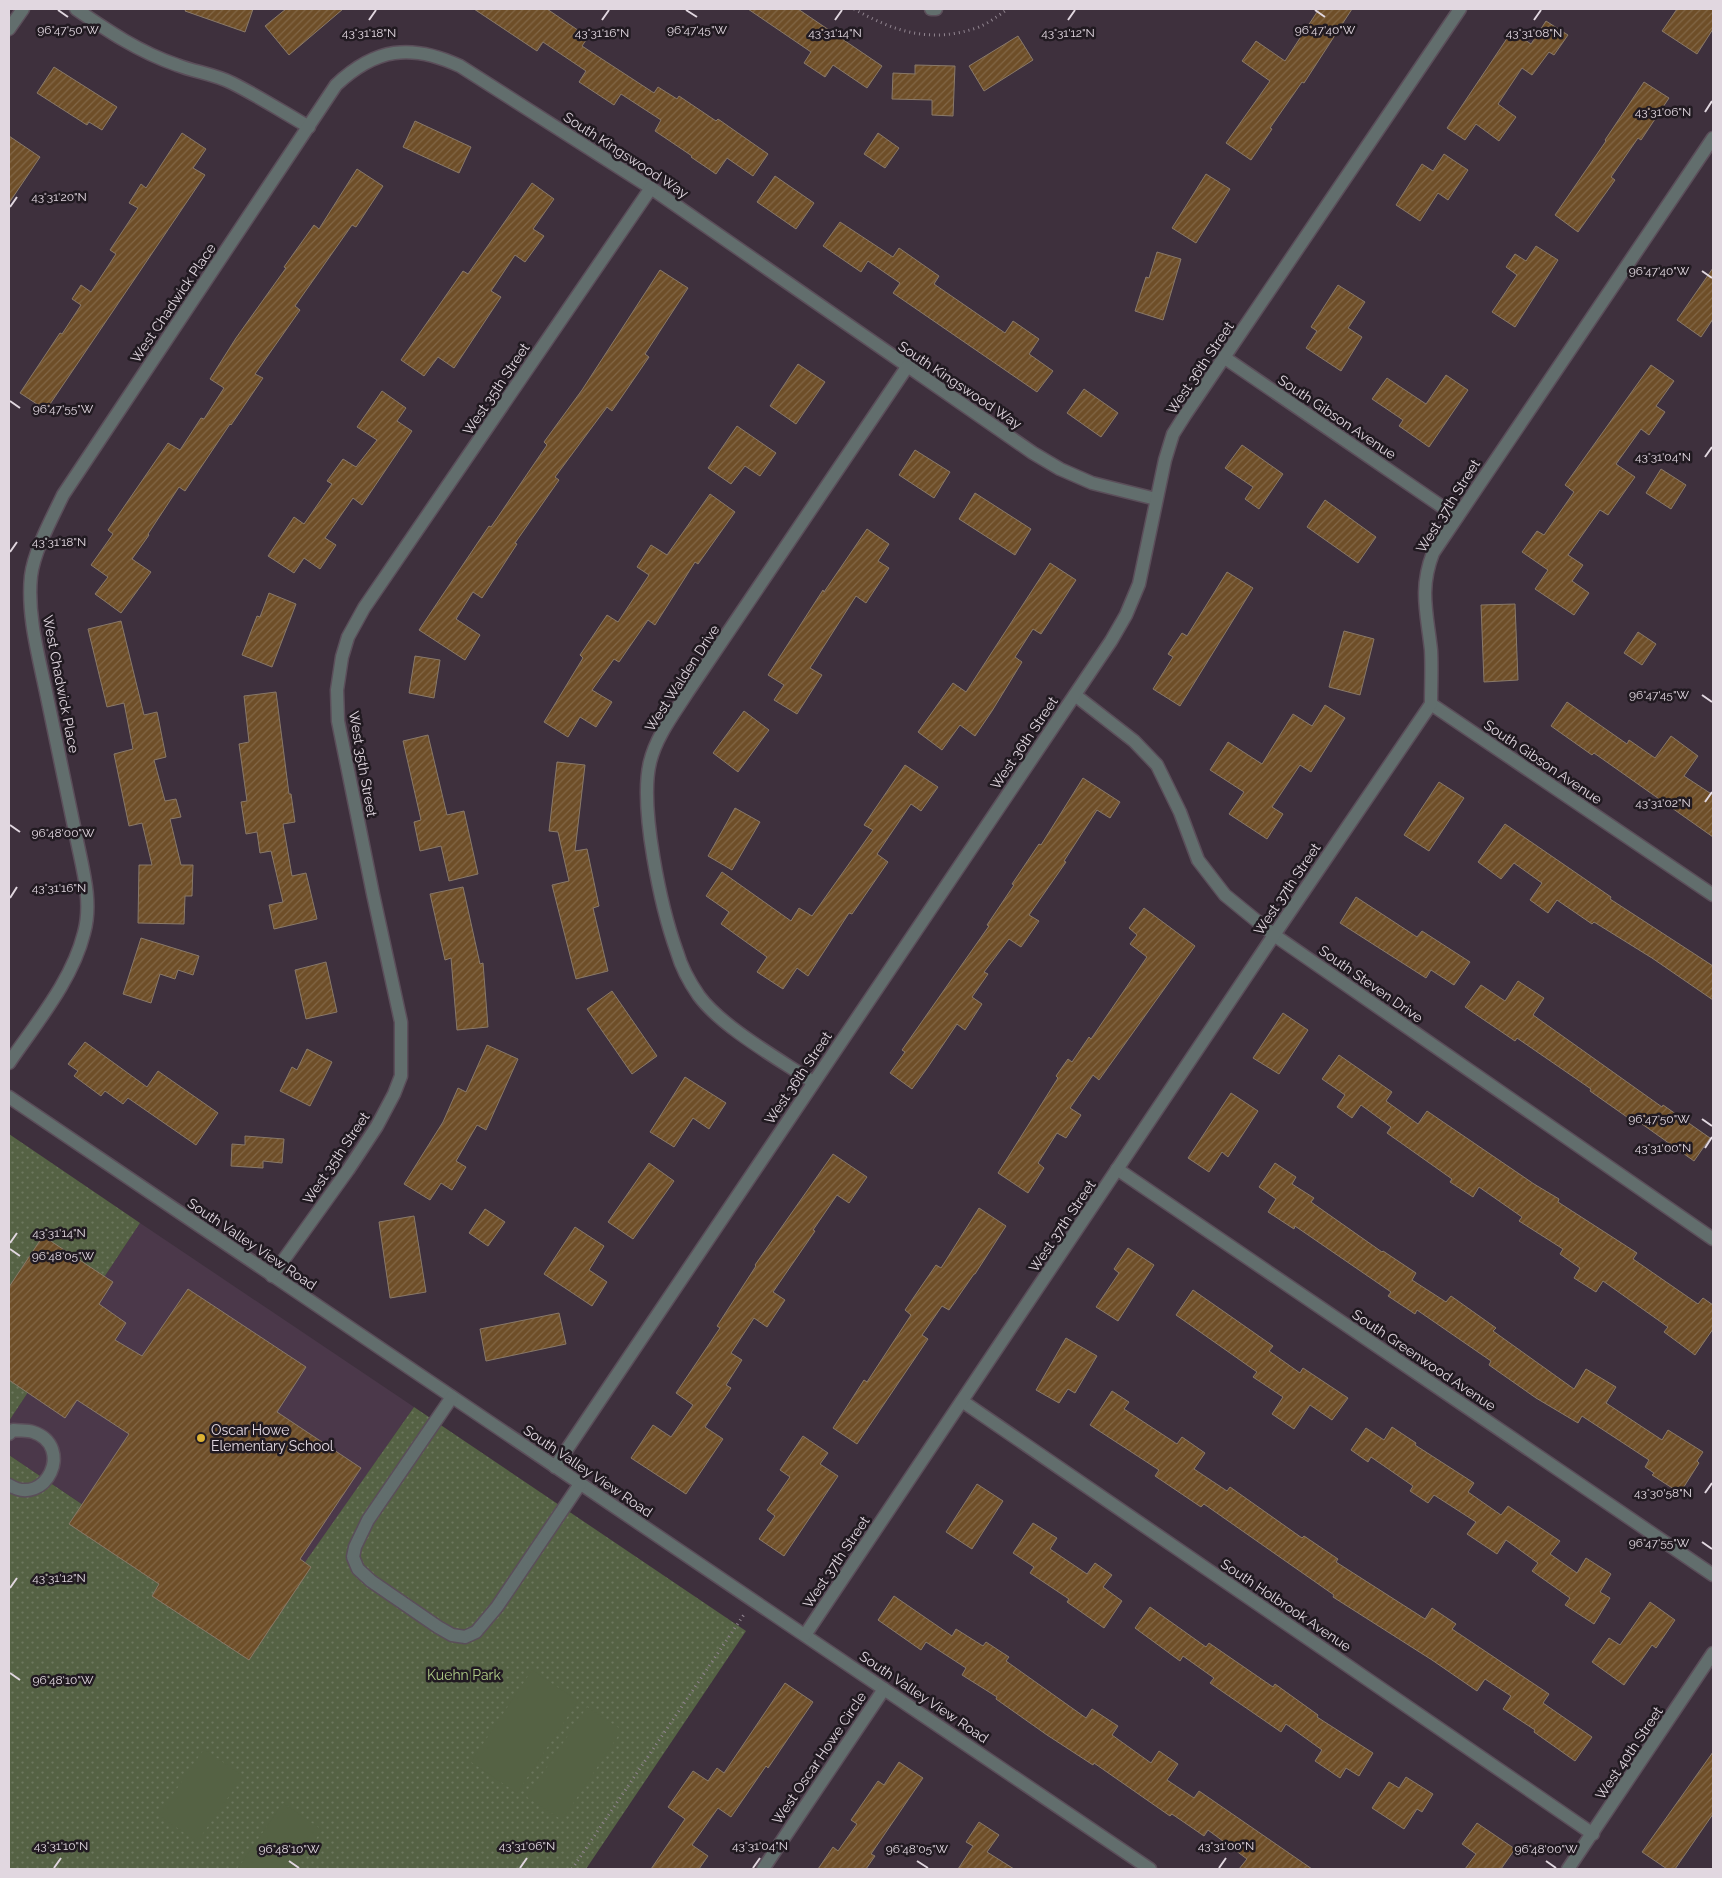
<svg xmlns="http://www.w3.org/2000/svg" width="1722" height="1878" viewBox="0 0 1722 1878" font-family="Raleway,sans-serif">
	<defs>
		<pattern id="park-dots" width="8" height="8" patternUnits="userSpaceOnUse" patternTransform="scale(1.25)"><rect width="8" height="8" fill="#556244"/><path d="M2 2h.1M6 6h.1" fill="none" stroke="#6d785f" stroke-width="1.8" stroke-linecap="round"/></pattern>
		<pattern id="building-hatch" width="6" height="6" patternUnits="userSpaceOnUse" patternTransform="scale(1.25)"><rect width="6" height="6" fill="#6e4e28"/><path d="M-1 1l2-2M0 6l6-6M5 7l2-2" fill="none" stroke="#826747"/></pattern>
	</defs>
	<rect width="100%" height="100%" fill="#3e303d"/>
	<path fill="#4b384a" d="M140 1223 414 1407 262 1625 9 1455V1421Z"/>
	<g fill="url(#park-dots)">
		<path d="M9 1134 140 1223 9 1421Z"/>
		<path d="M414 1407 746 1631 586 1869H9V1455L261 1625Z"/>
	</g>
	<g fill="#556244">
		<path d="M532 1670 578 1701 517 1793 471 1762Z"/>
		<path d="M587 1707 622 1730 562 1820 527 1797Z"/>
		<path d="M204 1749 243 1776 197 1842 159 1815Z"/>
		<path d="M283 1803 322 1830 295 1869H239L238 1868Z"/>
	</g>
	<g fill="url(#building-hatch)" stroke="#897969">
		<path d="M186 9H253L245 32 185 11Z"/>
		<path d="M286 9H343L289 55 265 26Z"/>
		<path d="M474 9H547L588 37 582 46 654 93 658 87 677 99 679 96 716 121 718 119 768 154 753 176 727 158 716 174 691 157 692 156 655 131 661 120 621 94 614 105 579 82 586 71 543 42 537 51Z"/>
		<path d="M748 9H798L882 66 867 88 833 65 825 77 804 63 811 52Z"/>
		<path d="M1319 9H1352L1304 83 1302 82 1270 128 1272 129 1251 160 1226 143 1270 81 1242 61 1256 41 1285 61Z"/>
		<path d="M1677 9H1713V29L1697 54 1662 31Z"/>
		<path d="M1546 21 1568 35 1554 55 1549 52 1532 75 1522 68 1498 104 1516 117 1499 141 1476 124 1465 140 1447 128 1512 31 1531 44Z"/>
		<path d="M1018 36 1033 60 984 91 969 66Z"/>
		<path d="M915 65 955 66 953 116 932 115V100L892 99 893 73 915 74Z"/>
		<path d="M54 67 117 107 102 130 89 122 87 125 37 93Z"/>
		<path d="M1644 82 1669 98 1641 140 1638 138 1611 177 1615 180 1578 232 1555 215 1606 141 1605 140Z"/>
		<path d="M415 121 471 147 459 173 403 147Z"/>
		<path d="M182 133 206 149 193 168 205 175 46 410 20 393 60 333 62 334 81 305 72 299 81 285 91 292 116 254 110 250 138 208 129 203 141 184 146 188Z"/>
		<path d="M878 133 899 148 885 168 864 154Z"/>
		<path d="M9 136 40 157 9 203Z"/>
		<path d="M1444 154 1468 170 1448 200 1438 193 1420 221 1396 205 1422 164 1433 171Z"/>
		<path d="M357 169 383 186 356 227 352 225 295 306 300 310 255 374 263 378 231 425 230 424 185 491 179 487 148 534 149 535 132 559 151 572 121 613 95 594 108 577 91 565 113 534 108 530 168 443 180 450 201 418 204 419 224 388 210 379 236 338 286 268 284 267 314 225 319 229Z"/>
		<path d="M1206 174 1230 189 1196 243 1172 228Z"/>
		<path d="M775 176 814 203 796 229 757 202Z"/>
		<path d="M532 183 554 199 533 229 544 236 525 262 515 255 491 291 501 297 454 368 438 357 424 376 401 360 463 271 468 274Z"/>
		<path d="M840 222 893 257 899 248 939 276 934 284 1005 333 1013 321 1039 339 1029 354 1053 371 1037 392 893 293 900 283 868 261 861 272 823 246Z"/>
		<path d="M1536 246 1558 260 1515 327 1492 312 1517 275 1506 267 1515 254 1526 261Z"/>
		<path d="M1157 252 1181 259 1163 320 1135 311 1146 277 1149 278Z"/>
		<path d="M1713 268V319L1701 337 1677 320Z"/>
		<path d="M660 270 688 288 645 354 649 357 612 411 607 407 555 477 559 480 515 543 517 544 482 598 473 592 456 619 480 635 465 660 419 630 489 526 491 527 547 445 544 442 582 390Z"/>
		<path d="M1338 285 1365 302 1348 328 1362 337 1341 371 1306 348 1317 331 1311 327Z"/>
		<path d="M798 364 825 382 796 424 770 406Z"/>
		<path d="M1651 365 1674 381 1656 406 1665 412 1649 435 1641 429 1616 464 1635 477 1608 515 1600 510 1568 555 1583 565 1572 581 1589 593 1574 615 1535 589 1548 570 1522 552 1537 531 1544 535 1574 492 1565 485Z"/>
		<path d="M1446 375 1468 390 1429 447 1399 426 1403 420 1372 399 1387 378 1426 404Z"/>
		<path d="M1084 389 1118 413 1101 437 1067 413Z"/>
		<path d="M382 391 406 408 397 421 412 431 362 505 353 498 325 538 336 545 320 569 304 558 294 573 268 556 294 517 304 524 332 484 327 481 343 459 356 467 377 440 357 427Z"/>
		<path d="M737 426 776 453 760 476 745 466 731 484 708 468Z"/>
		<path d="M1242 445 1283 474 1259 509 1245 499 1253 487 1225 468Z"/>
		<path d="M915 450 950 472 934 498 899 475Z"/>
		<path d="M1661 469 1686 485 1671 509 1646 493Z"/>
		<path d="M975 493 1031 529 1015 555 959 519Z"/>
		<path d="M710 494 735 512 698 564 695 562 655 625 648 620 619 662 614 659 592 690 612 702 596 727 580 717 568 737 544 722 583 658 580 655 607 615 618 622 649 575 637 567 651 545 667 555Z"/>
		<path d="M1325 500 1376 537 1358 563 1307 527Z"/>
		<path d="M867 529 889 544 878 561 889 568 866 603 856 596 810 668 822 675 797 714 774 700 784 685 768 675 823 590 824 592Z"/>
		<path d="M1050 563 1076 580 1041 634 1033 629 1015 657 1022 662 992 711 975 736 960 725 942 750 918 732 953 683 966 692Z"/>
		<path d="M1227 572 1253 588 1180 706 1153 689 1173 657 1168 654 1182 633 1187 636Z"/>
		<path d="M269 593 296 604 272 667 242 655 257 616 260 617Z"/>
		<path d="M1515 604 1518 680 1484 682 1481 605Z"/>
		<path d="M121 621 144 715 157 712 166 757 154 760 165 801 176 799 181 817 170 819 181 865H193L192 896H185L184 924 138 923 139 865H152L142 823 129 826 114 754 133 749 124 703 107 707 88 629Z"/>
		<path d="M1344 631 1374 639 1360 695 1329 687Z"/>
		<path d="M1638 632 1656 644 1642 665 1624 653Z"/>
		<path d="M415 656 440 660 434 698 409 693Z"/>
		<path d="M276 692 289 794H291L295 822 283 824 292 876 306 873 317 919 274 929 269 905 283 902 271 851 260 853 257 832 246 834 241 802 247 801 239 744 249 742 244 696Z"/>
		<path d="M1567 702 1627 744 1629 740 1655 758 1671 736 1698 756 1684 776 1713 795V837L1594 753 1592 755 1551 726Z"/>
		<path d="M1325 705 1345 718 1311 772 1300 765 1272 807 1283 814 1267 839 1229 814 1244 792 1210 770 1228 742 1262 764 1293 714 1312 726Z"/>
		<path d="M744 711 769 730 738 772 713 753Z"/>
		<path d="M428 735 447 815 464 811 478 874 449 881 441 846 420 851 414 822 421 820 403 741Z"/>
		<path d="M557 762 585 765 575 851 587 849 599 906 593 908 608 971 576 979 552 885 569 881 558 832 549 831Z"/>
		<path d="M905 765 938 787 921 811 911 804 877 854 888 862 852 914 849 913 808 976 797 968 783 989 757 972 767 957 721 924 729 912 706 896 722 872 791 921 799 908 812 916 873 830 864 825Z"/>
		<path d="M1083 778 1120 802 1110 818 1097 810 1064 861 1066 862 1029 915 1039 921 1021 947 1009 939 984 972 988 974 972 997 982 1004 965 1030 957 1024 928 1067 912 1089 890 1073 905 1052 902 1050 989 926 987 925 1014 885 1012 884 1039 844 1041 845Z"/>
		<path d="M1439 782 1464 798 1429 851 1404 835Z"/>
		<path d="M735 808 760 822 732 870 708 856Z"/>
		<path d="M1505 824 1611 897 1610 899 1713 966V1000L1652 958 1594 922 1592 924 1557 900 1548 913 1530 900 1542 883 1514 863 1501 879 1478 862Z"/>
		<path d="M463 887 480 964 483 963 488 1027 457 1030 451 958 445 960 430 894Z"/>
		<path d="M1356 897 1417 937 1422 931 1470 962 1454 985 1431 970 1426 978 1340 923Z"/>
		<path d="M1144 908 1195 946 1099 1080 1093 1075 1070 1108 1081 1115 1066 1138 1057 1133 1038 1163 1044 1168 1028 1193 998 1173 1058 1078 1056 1076 1068 1059 1072 1062 1089 1037 1091 1039 1147 957 1130 944 1137 935 1129 928Z"/>
		<path d="M141 938 199 956 193 975 178 970 175 979 160 974 151 1003 123 994Z"/>
		<path d="M326 962 337 1012 306 1019 295 970Z"/>
		<path d="M1518 981 1544 998 1533 1015 1662 1107 1663 1105 1710 1138 1694 1161 1635 1119 1634 1122 1590 1091 1591 1089 1517 1038 1515 1041 1465 1007 1481 985 1505 1001Z"/>
		<path d="M612 991 657 1056 632 1074 587 1009Z"/>
		<path d="M1283 1013 1308 1030 1279 1074 1253 1058Z"/>
		<path d="M85 1042 147 1087 158 1071 218 1113 196 1145 128 1098 123 1104 105 1091 101 1096 74 1076 78 1071 68 1064Z"/>
		<path d="M487 1045 518 1059 486 1130 477 1125 456 1161 466 1167 452 1190 441 1183 430 1200 404 1184 443 1122 458 1088 466 1092Z"/>
		<path d="M307 1049 332 1062 310 1106 280 1091 292 1067 297 1070Z"/>
		<path d="M1339 1055 1392 1092 1386 1101 1418 1124 1427 1111 1534 1184 1559 1199 1558 1202 1637 1253 1633 1259 1698 1304 1703 1298 1713 1305V1329L1695 1355 1664 1332 1668 1327 1603 1281 1596 1292 1574 1278 1580 1268 1560 1254 1563 1249 1519 1221 1522 1217 1479 1187 1473 1197 1450 1182 1452 1179 1387 1133 1391 1127 1361 1105 1352 1118 1337 1107 1345 1095 1322 1079Z"/>
		<path d="M685 1077 726 1103 709 1129 693 1118 674 1147 650 1132Z"/>
		<path d="M1231 1093 1258 1111 1228 1157 1222 1152 1209 1172 1188 1158Z"/>
		<path d="M245 1136 284 1139 282 1163 263 1161V1168L231 1166 232 1144 245 1145Z"/>
		<path d="M833 1154 867 1177 849 1203 837 1195 813 1230 815 1231 773 1292 785 1300 767 1327 754 1318 731 1353 742 1360 726 1385 731 1388 705 1427 723 1439 686 1494 631 1458 653 1425 671 1437 693 1405 676 1393 720 1328 717 1326 756 1266 755 1265Z"/>
		<path d="M649 1163 674 1181 633 1239 608 1222Z"/>
		<path d="M1275 1163 1296 1177 1292 1184 1314 1198 1311 1202 1382 1252 1383 1251 1416 1273 1412 1280 1446 1302 1451 1296 1496 1328 1493 1331 1574 1389 1586 1369 1616 1387 1606 1403 1662 1440 1668 1430 1703 1452 1697 1461 1699 1463 1680 1493 1652 1475 1654 1473 1645 1467 1649 1460 1582 1416 1578 1423 1536 1398 1489 1365 1491 1361 1417 1310 1415 1314 1388 1296 1391 1292 1295 1226 1294 1229 1268 1212 1276 1199 1259 1187Z"/>
		<path d="M979 1208 1006 1226 975 1274H974L949 1310 942 1306 922 1335 928 1339 857 1444 833 1428 864 1380 867 1382 911 1315 905 1310 936 1265 941 1268Z"/>
		<path d="M485 1209 505 1222 488 1246 469 1233Z"/>
		<path d="M414 1216 426 1292 390 1298 379 1222Z"/>
		<path d="M575 1227 604 1246 589 1270 607 1282 592 1306 544 1274Z"/>
		<path d="M43 1236 113 1282 99 1304 126 1323 115 1340 142 1356 188 1289 306 1367 277 1412 361 1468 300 1559 311 1567 249 1660 152 1596 159 1584 69 1524 129 1434 77 1400 65 1418 9 1380V1287Z"/>
		<path d="M1128 1248 1154 1265 1118 1321 1096 1307 1119 1273 1114 1269Z"/>
		<path d="M1193 1290 1273 1346 1269 1351 1300 1373 1303 1368 1348 1398 1332 1420 1310 1405 1294 1429 1272 1414 1283 1397 1253 1377 1257 1372 1176 1315Z"/>
		<path d="M559 1313 566 1344 486 1361 480 1329Z"/>
		<path d="M1066 1338 1097 1356 1075 1393 1068 1389 1059 1403 1036 1390Z"/>
		<path d="M1112 1391 1129 1402 1124 1409 1177 1444 1182 1437 1205 1453 1194 1469 1227 1491 1230 1487 1302 1538 1304 1536 1338 1559 1336 1562 1425 1619 1432 1608 1456 1624 1452 1629 1549 1694 1543 1703 1592 1737 1575 1761 1534 1732 1535 1730 1503 1709 1511 1696 1485 1679 1477 1691 1432 1660 1333 1597 1334 1595 1204 1504 1201 1507 1155 1476 1159 1470 1090 1425Z"/>
		<path d="M1392 1427 1416 1443 1415 1445 1474 1483 1468 1492 1501 1515 1508 1506 1560 1541 1550 1554 1577 1573 1586 1558 1611 1574 1600 1592 1610 1598 1594 1624 1565 1605 1570 1598 1532 1571 1538 1563 1506 1540 1497 1554 1467 1534 1476 1522 1434 1495 1428 1503 1410 1491 1413 1486 1371 1457 1368 1462 1351 1450 1366 1428 1384 1440Z"/>
		<path d="M803 1436 828 1453 820 1464 838 1476 784 1556 759 1539 775 1516 767 1510 790 1477 780 1470Z"/>
		<path d="M977 1484 1003 1501 972 1549 946 1532Z"/>
		<path d="M1033 1523 1057 1538 1050 1549 1087 1574 1095 1563 1112 1575 1103 1587 1122 1601 1104 1628 1067 1602 1069 1599 1030 1573 1034 1567 1013 1553Z"/>
		<path d="M894 1596 952 1636 956 1629 983 1646 986 1642 1009 1657 1006 1661 1086 1718 1092 1709 1118 1726 1112 1735 1151 1763 1159 1751 1178 1764 1167 1780 1194 1798 1199 1791 1312 1869H1239L1247 1859 1208 1830 1204 1836 1172 1814 1170 1816 1094 1763 1093 1765 1047 1735 996 1699 997 1697 962 1675 966 1668 926 1642 921 1650 878 1620Z"/>
		<path d="M1650 1602 1675 1620 1656 1648 1652 1645 1624 1685 1592 1662 1609 1638 1620 1645Z"/>
		<path d="M1150 1607 1206 1647 1209 1643 1273 1687 1275 1684 1318 1715 1317 1717 1373 1753 1359 1776 1346 1768 1340 1778 1315 1761 1322 1750 1286 1724 1281 1732 1210 1683 1214 1678 1183 1656 1180 1661 1135 1628Z"/>
		<path d="M785 1683 813 1702 768 1768 766 1766 731 1817 718 1808 692 1845 708 1856 699 1869H651L685 1819 668 1807 693 1771 708 1781 717 1768 724 1773Z"/>
		<path d="M1713 1752V1814L1675 1869H1667L1642 1852Z"/>
		<path d="M899 1762 923 1778 871 1854 875 1856 866 1869H818L833 1847 838 1851 857 1824 851 1820 878 1781 884 1785Z"/>
		<path d="M1406 1777 1433 1794 1422 1812 1417 1809 1404 1829 1372 1808 1389 1782 1399 1788Z"/>
		<path d="M979 1822 999 1835 987 1852 1014 1869H958L973 1846 966 1842Z"/>
		<path d="M1477 1823 1515 1849 1501 1869H1465L1476 1854 1462 1844Z"/>
	</g>
	<g fill="none" stroke-linecap="round" stroke-linejoin="round">
		<defs>
			<g id="minor">
				<path d="M76 9C108 31 139 52 177 65 195 72 214 74 232 83 258 96 283 112 309 127"/>
				<path d="M931 9H936"/>
				<path d="M9 29 23 9"/>
				<path d="M1225 358 1457 517"/>
				<path d="M1075 695 1134 741 1157 765 1180 812 1198 860 1225 895 1274 935 1713 1239"/>
				<path d="M1431 704 1713 895"/>
				<path d="M9 1063C36 1023 72 981 84 933 93 901 82 867 76 836 66 788 56 740 46 692 38 654 27 614 31 576 34 551 52 518 63 495L336 85C375 48 411 43 460 66L651 188 1033 453 1060 469 1092 483 1156 499"/>
				<path d="M813 1082C779 1059 723 1028 699 996 690 983 681 966 677 952 661 908 639 807 650 762 656 737 673 715 687 693L907 367"/>
				<path d="M9 1097 1150 1869"/>
				<path d="M1117 1169 1713 1575"/>
				<path d="M272 1276 348 1170 377 1126 394 1094 401 1076V1022L373 894 338 721 337 690 342 657 348 637 364 608 651 188"/>
				<path d="M452 1397 368 1520 355 1547 353 1557 358 1569 371 1581 438 1627 452 1635 465 1637 476 1632 497 1607 580 1484"/>
				<path d="M962 1401 1593 1834"/>
				<path d="M9 1434 13 1430C20 1431 27 1430 33 1432 75 1446 46 1508 9 1485"/>
				<path d="M555 1467 1111 641 1126 615 1139 584 1165 460 1173 434 1185 415 1460 9"/>
				<path d="M805 1635 1274 935 1431 704C1431 686 1432 668 1431 650 1427 613 1419 589 1433 553L1713 138"/>
				<path d="M763 1869 884 1689"/>
				<path d="M1568 1869 1713 1653"/>
			</g>
		</defs>
		<use href="#minor" stroke="#5b4e5a" stroke-width="15"/>
		<g stroke="#8f838e" stroke-width="3" stroke-dasharray="1 4" stroke-linecap="butt">
			<path d="M854 9C895 32 932 44 979 27 989 23 999 15 1008 9"/>
			<path d="M572 1869 745 1613"/>
		</g>
		<use href="#minor" stroke="#626e6d" stroke-width="12"/>
	</g>
	<path fill="none" stroke="#e1d7e0" stroke-width="2" d="M58 10 68 17M686 10 697 17M1315 10 1325 17M369 20 376 10M602 20 609 10M835 20 842 10M1068 20 1075 10M1534 20 1541 10M1705 112 1712 101M10 207 17 197M1702 271 1712 278M10 401 20 408M1705 457 1712 447M10 552 17 542M1702 695 1712 702M1705 802 1712 792M10 825 20 832M10 898 17 887M1702 1119 1712 1126M1705 1148 1712 1137M10 1243 17 1233M10 1249 20 1256M1705 1493 1712 1483M1702 1542 1712 1549M10 1588 17 1578M10 1673 20 1680M289 1861 299 1868M917 1861 928 1868M1546 1861 1556 1868M54 1868 61 1858M520 1868 527 1858M753 1868 760 1858M1219 1868 1226 1858"/>
	<circle fill="#dcb233" stroke="#211a21" stroke-width="2" cx="201" cy="1438" r="5"/>
	<g text-anchor="middle" dominant-baseline="central" stroke-width="5" stroke-linejoin="round" paint-order="stroke">
		<g font-size="14" fill="#e1d7e0" stroke="#211a21">
			<text transform="translate(626 155) rotate(33)">South Kingswood Way</text>
			<text transform="translate(173 303) rotate(-56)">West Chadwick Place</text>
			<text transform="translate(1200 368) rotate(-56)">West 36th Street</text>
			<text transform="translate(960 385) rotate(34)">South Kingswood Way</text>
			<text transform="translate(496 389) rotate(-56)">West 35th Street</text>
			<text transform="translate(1337 417) rotate(34)">South Gibson Avenue</text>
			<text transform="translate(1448 506) rotate(-58)">West 37th Street</text>
			<text transform="translate(682 678) rotate(-57)">West Walden Drive</text>
			<text transform="translate(61 684) rotate(79)">West Chadwick Place</text>
			<text transform="translate(1024 743) rotate(-56)">West 36th Street</text>
			<text transform="translate(1543 762) rotate(34)">South Gibson Avenue</text>
			<text transform="translate(363 764) rotate(80)">West 35th Street</text>
			<text transform="translate(1287 889) rotate(-56)">West 37th Street</text>
			<text transform="translate(1371 984) rotate(35)">South Steven Drive</text>
			<text transform="translate(798 1078) rotate(-56)">West 36th Street</text>
			<text transform="translate(336 1158) rotate(-56)">West 35th Street</text>
			<text transform="translate(1062 1226) rotate(-56)">West 37th Street</text>
			<text transform="translate(252 1244) rotate(34)">South Valley View Road</text>
			<text transform="translate(1424 1360) rotate(34)">South Greenwood Avenue</text>
			<text transform="translate(588 1471) rotate(34)">South Valley View Road</text>
			<text transform="translate(836 1562) rotate(-56)">West 37th Street</text>
			<text transform="translate(1286 1605) rotate(34)">South Holbrook Avenue</text>
			<text transform="translate(924 1697) rotate(34)">South Valley View Road</text>
			<text transform="translate(1629 1753) rotate(-56)">West 40th Street</text>
			<text transform="translate(819 1758) rotate(-56)">West Oscar Howe Circle</text>
		</g>
		<g font-size="14" fill="#e1d7e0" stroke="#211a21" text-anchor="start">
			<text x="211" y="1430">Oscar Howe<tspan x="211" dy="16">Elementary School</tspan></text>
		</g>
		<g font-size="14" fill="#afcd86" stroke="#211a21">
			<text x="464" y="1675">Kuehn Park</text>
		</g>
	</g>
	<g font-size="12" text-anchor="middle" fill="#e1d7e0" stroke="#211a21" stroke-width="5" stroke-linejoin="round" paint-order="stroke">
		<text x="68" y="34">96°47'50"W</text>
		<text x="697" y="34">96°47'45"W</text>
		<text x="1325" y="34">96°47'40"W</text>
		<text x="369" y="37">43°31'18"N</text>
		<text x="602" y="37">43°31'16"N</text>
		<text x="835" y="37">43°31'14"N</text>
		<text x="1068" y="37">43°31'12"N</text>
		<text x="1534" y="37">43°31'08"N</text>
		<text x="1663" y="116">43°31'06"N</text>
		<text x="59" y="201">43°31'20"N</text>
		<text x="1659" y="275">96°47'40"W</text>
		<text x="63" y="413">96°47'55"W</text>
		<text x="1663" y="461">43°31'04"N</text>
		<text x="59" y="546">43°31'18"N</text>
		<text x="1659" y="699">96°47'45"W</text>
		<text x="1663" y="807">43°31'02"N</text>
		<text x="63" y="837">96°48'00"W</text>
		<text x="59" y="892">43°31'16"N</text>
		<text x="1659" y="1123">96°47'50"W</text>
		<text x="1663" y="1152">43°31'00"N</text>
		<text x="59" y="1237">43°31'14"N</text>
		<text x="63" y="1260">96°48'05"W</text>
		<text x="1663" y="1497">43°30'58"N</text>
		<text x="1659" y="1547">96°47'55"W</text>
		<text x="59" y="1582">43°31'12"N</text>
		<text x="63" y="1684">96°48'10"W</text>
		<text x="61" y="1850">43°31'10"N</text>
		<text x="527" y="1850">43°31'06"N</text>
		<text x="760" y="1850">43°31'04"N</text>
		<text x="1226" y="1850">43°31'00"N</text>
		<text x="289" y="1853">96°48'10"W</text>
		<text x="917" y="1853">96°48'05"W</text>
		<text x="1546" y="1853">96°48'00"W</text>
	</g>
	<rect width="1722" height="1878" fill="none" stroke="#e1d7e0" stroke-width="20"/>
</svg>
